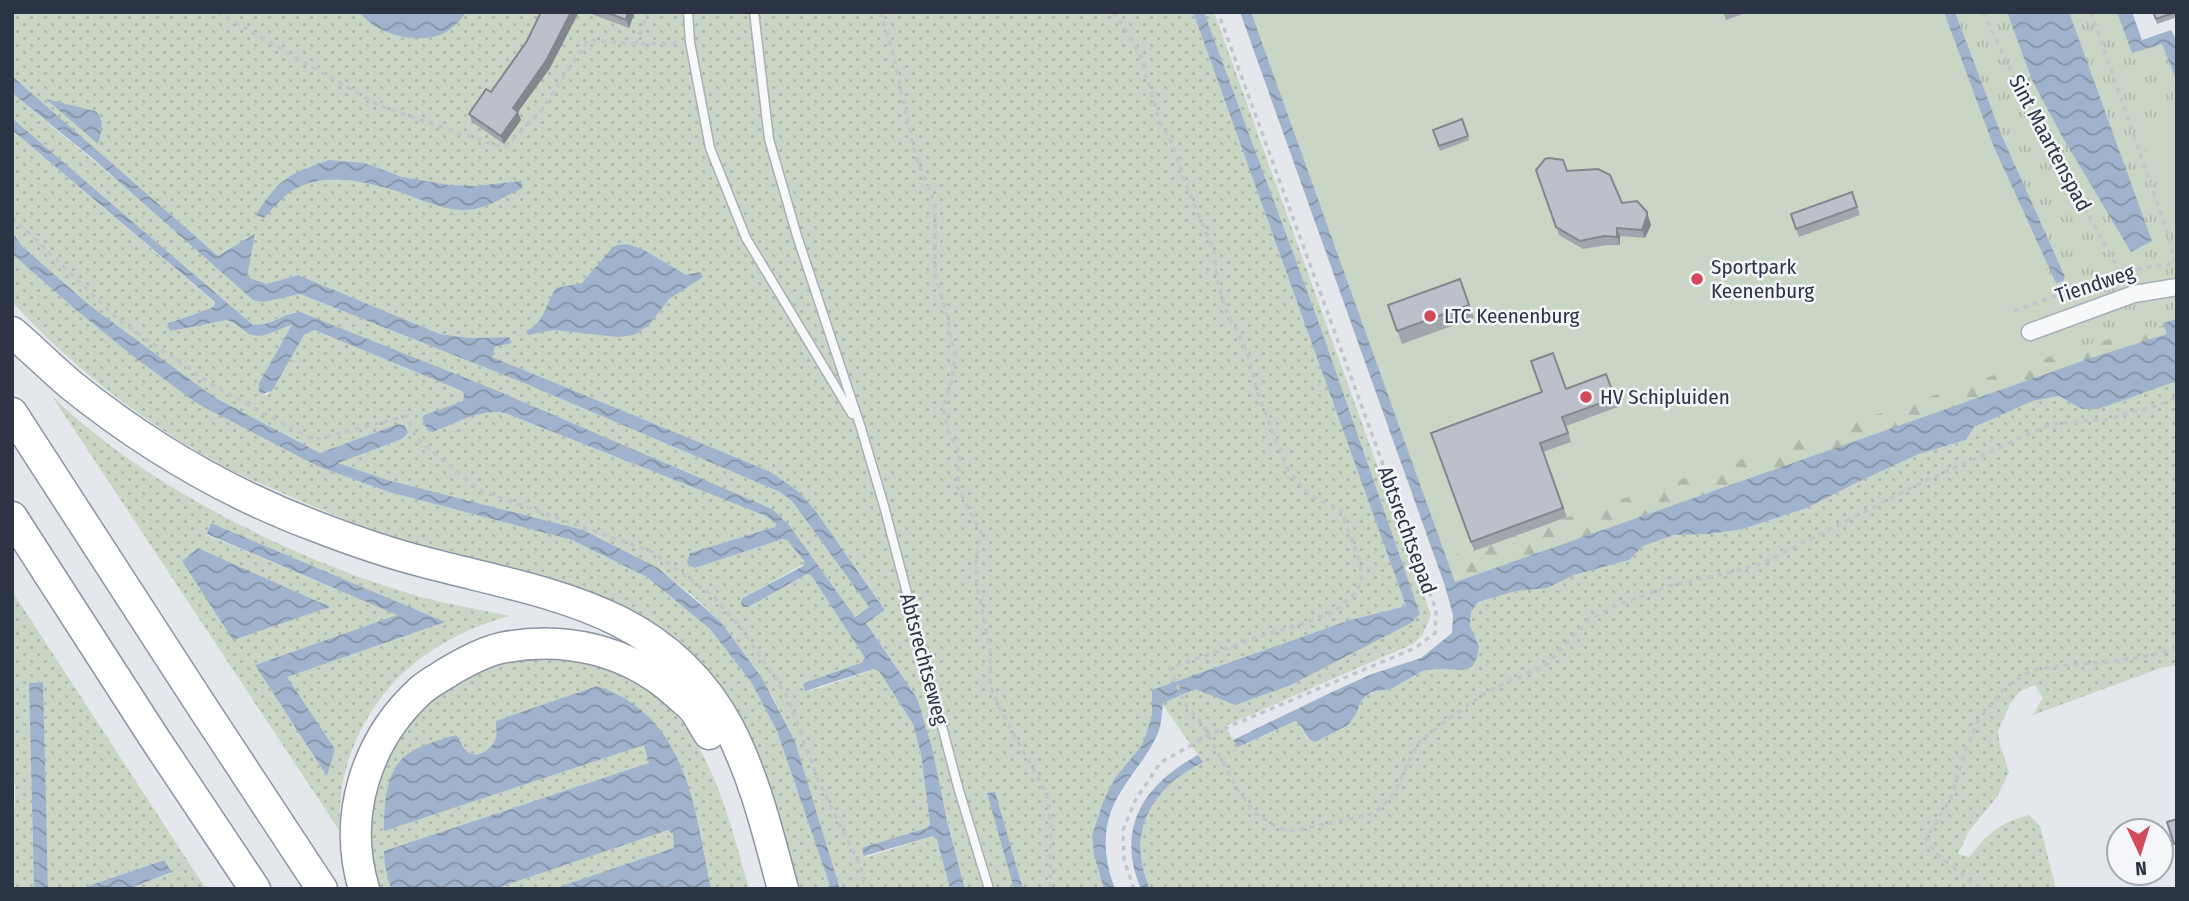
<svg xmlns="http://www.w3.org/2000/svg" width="2189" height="901" viewBox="0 0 2189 901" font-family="'Fira Sans Condensed',sans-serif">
	<defs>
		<pattern id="grass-dots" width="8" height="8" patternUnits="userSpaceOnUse" patternTransform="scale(1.75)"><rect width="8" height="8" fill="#c9d6c5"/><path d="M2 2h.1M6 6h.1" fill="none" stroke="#adb8ab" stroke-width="1.8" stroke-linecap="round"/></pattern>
		<pattern id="forest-firs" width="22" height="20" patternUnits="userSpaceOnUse" patternTransform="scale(1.75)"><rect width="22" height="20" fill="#c9d6c5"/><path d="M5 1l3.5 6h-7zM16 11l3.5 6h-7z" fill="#adb8ab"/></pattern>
		<pattern id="park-tufts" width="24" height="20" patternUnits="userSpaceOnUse" patternTransform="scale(1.75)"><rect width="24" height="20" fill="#c9d6c5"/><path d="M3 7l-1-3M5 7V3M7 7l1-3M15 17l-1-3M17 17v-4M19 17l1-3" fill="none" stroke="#adb8ab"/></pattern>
		<pattern id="water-waves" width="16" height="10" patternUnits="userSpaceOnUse" patternTransform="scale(1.75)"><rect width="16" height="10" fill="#9fb4cc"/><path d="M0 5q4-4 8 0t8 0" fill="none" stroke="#8293a7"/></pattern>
	</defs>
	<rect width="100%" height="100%" fill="#e4e7ec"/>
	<g fill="url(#grass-dots)" fill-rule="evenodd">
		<path d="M12 12H1193L1406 606 1350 620 1191 677 1291 685 1411 623 1420 614 1319 323 1204 12H1214L1431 615 1423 634 1413 644 1225 726 1238 747 1295 721 1299 722 1307 739 1338 730 1356 714 1361 701 1372 692 1391 689 1422 671 1436 669 1462 670 1479 646 1470 626 1471 611 1478 602 1516 591 1549 588 1574 575 1629 560 1643 546 1674 535 1710 534 1743 529 1807 508 1858 482 1919 454 1966 440 1974 427 2033 401 2059 396 2082 409 2177 381V665L2161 668 2033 715 2043 698 2035 685 2020 691 2010 704 1998 731 2000 745 2009 772 1997 797 1969 831 1958 854 1969 857C1988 833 1999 823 2029 815L2040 826 2056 889H1150C1133 847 1138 815 1171 783 1179 775 1192 768 1203 762L1153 691 1152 716 1142 745 1115 778 1094 855 1104 889H965L917 698 866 623 885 609 815 510 799 492 771 472 492 357 495 347 512 343 509 337 470 338 440 334 298 275 267 284 246 277 255 235 219 257 12 76Z"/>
		<path d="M12 93 264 302 300 294 524 383 780 492 792 501 869 607 854 617 789 525 294 312 262 325H253L12 118Z"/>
		<path d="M12 130 215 303 214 307 173 321 171 331 227 320C235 323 239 328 247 332 263 341 277 327 292 325L259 383 262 394 266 395 272 391 304 335 313 330 462 391 464 394 463 401 424 415 422 418 426 429 433 432C455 424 482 408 505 413L766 516 776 524 775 527 690 553 691 567 695 568 783 539 787 540 805 563 743 598 748 607 807 574 811 575 865 658 861 663 808 692 875 669 879 671 913 724 921 754 930 823 927 828 864 856 867 857 933 836 937 840 950 889H840L795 741 779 709 762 678 721 622 693 596 658 568 337 463 402 439 404 425 398 424 320 453 214 397 88 304 22 246 12 232Z"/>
		<path d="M12 254 75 309 198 404 319 467 389 492 572 540 647 577 710 629 751 682 777 731 831 889H795L773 811 640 617C569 575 487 563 409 541 367 529 328 513 289 496 267 486 243 477 221 465 144 423 72 367 12 302Z"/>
		<path d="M52 396C64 407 75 418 88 428 180 504 325 573 441 602 464 607 487 611 510 616 425 639 363 693 343 781 340 797 340 814 339 830ZM211 523 444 622 286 677 335 749 327 775 255 665 398 615 207 535ZM198 548 329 607 182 561Z"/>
		<path d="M12 591 206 889H128L171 873 163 860 79 889H48L42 682 29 683 34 889H12L15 791 12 740Z"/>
		<path d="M539 658C689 662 715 767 749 889H380C369 860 368 828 375 798 392 717 457 665 539 658Z"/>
	</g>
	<path fill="url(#forest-firs)" d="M1312 183 1462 548 1472 550 1736 456 1996 352 2125 303 2164 323 2168 334 1455 582 1435 532Z"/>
	<path fill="url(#park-tufts)" d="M1946 12H2118L2133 51 2162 42 2177 80V322L2076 348Z"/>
	<g fill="#c9d6c5">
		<path d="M1246 12H1946L2076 348 1448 557Z"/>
		<path d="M2175 111 2177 232 2175 233 2137 124Z"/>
	</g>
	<g fill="url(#water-waves)">
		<path d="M359 12H467C460 20 452 30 442 34 415 45 377 34 359 12Z"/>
		<path d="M1193 12H1204L1319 323 1420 614 1411 623 1291 685 1235 705 1195 689 1163 703C1162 711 1162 721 1159 730 1151 753 1134 769 1122 790 1101 821 1102 855 1115 889H1104L1094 855 1092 836 1103 802 1115 778 1142 745 1152 716V690L1350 620 1406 606Z"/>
		<path d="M1240 12H1251L1455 582 2091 358 2167 334 2163 323 2177 319V381L2098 409H2082L2059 396 2033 401 1974 427 1966 440 1919 454 1858 482 1807 508 1743 529 1710 534 1674 535 1643 546 1629 560 1574 575 1548 588 1516 591 1478 602 1471 612 1470 626 1479 646 1477 657 1472 667 1462 670 1436 669 1422 671 1391 689 1371 692 1361 701 1356 714 1348 725 1315 742C1302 737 1305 725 1295 721L1238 747 1233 740 1334 691 1372 674 1421 658 1452 633 1453 615 1445 586Z"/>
		<path d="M1944 12H1955L2001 134 2065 277 2063 281 2056 283 1993 145Z"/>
		<path d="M2007 12H2069L2152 241 2131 252 2063 138 2032 80Z"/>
		<path d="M2117 12H2132L2142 40 2171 30 2177 41V82L2162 44 2132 53Z"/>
		<path d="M12 76 218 256 255 234 247 277 267 284 298 275 440 334 470 338 509 337 512 343 495 347 492 357 771 472 799 492 815 510 885 610 866 623 917 698 932 748 947 820 965 889H950L937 840 933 836 864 856 862 849 864 847 927 828 930 824 921 754 913 724 879 671 874 669 805 691 803 685 804 683 861 663 865 658 811 575 807 574 748 607H742L741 600 743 598 803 566 804 561 787 540 783 539 695 568 689 566 687 561 690 553 775 527 776 524 766 516 505 413C482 408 455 424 433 432 425 431 425 425 422 418L424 415 463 401 464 394 462 391 314 330 304 335 272 391 262 394 259 391V383L292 325C280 327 266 339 252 335 243 332 237 323 227 320L171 331 167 326 169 323 214 307 215 302 12 130V118L253 325C270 326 284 313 300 312L493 389 772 509 789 525 855 617 869 607 792 501 780 492 524 383 300 294 264 302 253 300 91 157 12 93Z"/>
		<path d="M46 99 95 111C106 120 101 132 98 144Z"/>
		<path d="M329 160 365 163 402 177 449 185 475 186 521 181 522 188C502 198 484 211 462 210 440 209 420 199 400 192 369 182 325 171 295 189 283 195 273 209 264 218L256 215C280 177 288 175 329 160Z"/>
		<path d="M12 232 22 246 88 304 214 397 320 453 398 424 404 425 408 433 402 439 338 463 391 481 583 530 658 568 721 622 762 678 795 741 840 889H831L777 731 751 682 710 629 647 577 572 540 389 492 319 467 198 404 134 357 75 309 12 254Z"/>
		<path d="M627 244 644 250 686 275 700 272 703 277 669 299 649 325 634 335 618 337 554 330 528 335 526 331C544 324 546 303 556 288L582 283 612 248 617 245Z"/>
		<path d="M211 523 445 622 287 677 335 749 327 776 255 665 397 615 207 534Z"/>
		<path d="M198 548 330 607 233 640 182 561Z"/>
		<path d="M43 682 48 889H34L29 683Z"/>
		<path d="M597 686C688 717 694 807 711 889H553L674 848 673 834 668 830 494 889H391L385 866 384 851 649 763 644 745 384 831C384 805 385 769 409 753 422 744 441 740 456 735 460 741 463 749 469 753 479 759 493 748 496 738 497 733 496 726 496 721Z"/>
		<path d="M1198 755 1203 762C1193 768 1179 775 1171 783 1138 815 1133 848 1150 889H1141C1115 828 1144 784 1198 755Z"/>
		<path d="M995 792 1023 889H1014L987 793Z"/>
		<path d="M164 860 172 872 128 889H79Z"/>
	</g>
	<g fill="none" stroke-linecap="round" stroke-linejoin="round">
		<defs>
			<g id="service">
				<path d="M688 12 690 42 710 148 746 238 852 414"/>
				<path d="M754 12 769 139 797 236 861 428 884 506 958 787 989 889"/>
			</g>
			<path id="minor" d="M2030 332 2134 294 2177 287"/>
			<g id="motorway">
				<path d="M12 332C32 349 51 368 71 385 148 447 236 498 328 531 360 543 392 554 424 562 544 594 664 606 729 728 755 778 768 834 783 889"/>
				<path d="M12 413 201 705 322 889"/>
				<path d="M12 517 153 736 255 889"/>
				<path d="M364 889C342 816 366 740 421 690 429 683 439 678 448 672 463 663 484 652 501 648 564 635 628 650 676 693 682 699 690 704 695 711 700 718 704 727 709 734"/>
			</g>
		</defs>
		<use href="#service" stroke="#a9aeb7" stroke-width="11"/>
		<use href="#minor" stroke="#a9aeb7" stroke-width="19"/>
		<use href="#motorway" stroke="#8b94a3" stroke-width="33"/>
		<g stroke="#c2c5cb" stroke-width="3.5" stroke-dasharray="5 5" stroke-linecap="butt">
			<path d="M217 12 380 106 504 148 541 111 588 40 636 44 678 43"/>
			<path d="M880 12 892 49 916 157 935 204V273L947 315 955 357 952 380 943 407 948 431 960 453 957 487 981 532 976 560 977 586 990 647V684L1000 709 1047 794 1051 824 1050 889"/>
			<path d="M1113 12 1132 39 1141 57 1159 120 1173 146 1187 187 1214 251 1217 280 1226 310 1247 351 1258 394 1287 468 1305 491 1317 499 1340 509 1360 561 1362 581 1355 593 1335 611 1307 622 1256 638 1170 668 1184 703 1202 723 1237 789 1254 812 1278 828 1294 831 1375 813 1393 795 1417 744 1443 723 1488 691 1546 665 1588 620 1617 605 1669 586 1732 572 1765 562 1927 480 2051 424 2108 419 2156 406 2177 397"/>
			<path d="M1983 12 2031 113 2126 282"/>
			<path d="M2091 12 2170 240 2175 263"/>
			<path d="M636 44 648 12"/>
			<path d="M12 217 120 321 214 386 313 440 407 416 416 438 479 490 653 552 713 596 740 627 787 696 818 780 860 865 866 889"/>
			<path d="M2014 311 2120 272 2175 263"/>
			<path d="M1134 889 1124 860 1123 830 1135 801 1160 763 1209 735 1415 648 1435 633 1436 610 1218 12"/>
			<path d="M1979 889C1962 871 1938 860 1926 839L1951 798 1965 752 1979 719 2006 687 2032 670 2067 665 2109 662 2151 655 2177 648"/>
		</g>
		<use href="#service" stroke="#f7f8fa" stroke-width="8"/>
		<use href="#minor" stroke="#f7f8fa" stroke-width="16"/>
		<use href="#motorway" stroke="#fff" stroke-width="30"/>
	</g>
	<g fill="#a1a5ae">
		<path d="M586 12H635L629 28Z"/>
		<path d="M1723 12H1748L1726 20Z"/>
		<path d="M2153 12H2177V17L2157 24Z"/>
		<path d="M527 41 550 68 518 112 521 120 504 144 472 122 469 114 491 92Z"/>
		<path d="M1462 119 1469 140 1440 151 1433 130Z"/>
		<path d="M1536 170 1567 171 1622 203 1650 221 1651 225 1645 238 1620 236V245H1607L1583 249 1559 235Z"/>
		<path d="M1852 192 1860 215 1799 237 1791 214Z"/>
		<path d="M1460 279 1474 318 1402 344 1388 305Z"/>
		<path d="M1606 374 1618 407 1566 426 1571 442 1543 452 1567 517 1474 551 1431 433 1542 392 1566 389Z"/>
	</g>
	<g fill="#83868d">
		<path d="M571 12H579L550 68 518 112 521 120 504 144 501 136 513 108Z"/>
		<path d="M628 12H635L629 28 626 20Z"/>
		<path d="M1647 212 1651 225 1645 238 1642 230Z"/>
		<path d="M1617 228 1620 236V245L1617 237Z"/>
	</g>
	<g fill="#bbc0ca" stroke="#83868d" stroke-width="2">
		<path d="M541 12H571L547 59 513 108 518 112 501 136 469 114 486 89 491 92 527 41Z"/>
		<path d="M606 12H628L626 20Z"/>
		<path d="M2153 12H2176L2156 19Z"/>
		<path d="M1462 119 1468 136 1439 146 1433 130Z"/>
		<path d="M1549 158 1563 160 1567 171 1598 169 1610 175 1622 203 1637 201 1647 212V216L1642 230 1617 228V237L1604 236 1580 241 1556 227 1536 170 1545 159Z"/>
		<path d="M1852 192 1857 207 1796 229 1791 214Z"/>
		<path d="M1460 279 1469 305 1397 331 1388 305Z"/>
		<path d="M1553 353 1566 389 1606 374 1615 398 1562 417 1568 433 1540 443 1563 508 1471 542 1431 433 1542 392 1531 361Z"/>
		<path d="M2177 819V843L2174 844 2167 822Z"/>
	</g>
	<g fill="#d1495b" stroke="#f4f6f9" stroke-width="2.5">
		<circle cx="1697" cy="279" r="7"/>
		<circle cx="1430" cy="316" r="7"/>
		<circle cx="1586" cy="397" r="7"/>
	</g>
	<g text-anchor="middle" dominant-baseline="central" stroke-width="5" stroke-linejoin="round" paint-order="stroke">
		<g font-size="21" fill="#2b3445" stroke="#f4f6f9">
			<text transform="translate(2050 143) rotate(62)">Sint Maartenspad</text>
			<text transform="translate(2095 284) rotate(-18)">Tiendweg</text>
			<text transform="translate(1407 530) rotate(70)">Abtsrechtsepad</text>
			<text transform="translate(924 659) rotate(75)">Abtsrechtseweg</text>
		</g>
		<g font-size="21" fill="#2b3445" stroke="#f4f6f9" text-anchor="start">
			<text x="1711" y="267">Sportpark<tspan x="1711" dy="24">Keenenburg</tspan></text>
			<text x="1444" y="316">LTC Keenenburg</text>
			<text x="1600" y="397">HV Schipluiden</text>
		</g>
	</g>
	<rect width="2189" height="901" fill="none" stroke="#2b3445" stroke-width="28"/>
	<g transform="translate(2140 852) rotate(176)"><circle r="33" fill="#f4f6f9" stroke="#a4a8b1" stroke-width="2"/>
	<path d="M0-5L12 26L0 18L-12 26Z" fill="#d1495b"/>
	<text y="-10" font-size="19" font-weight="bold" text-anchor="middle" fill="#2b3445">N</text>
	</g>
</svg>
